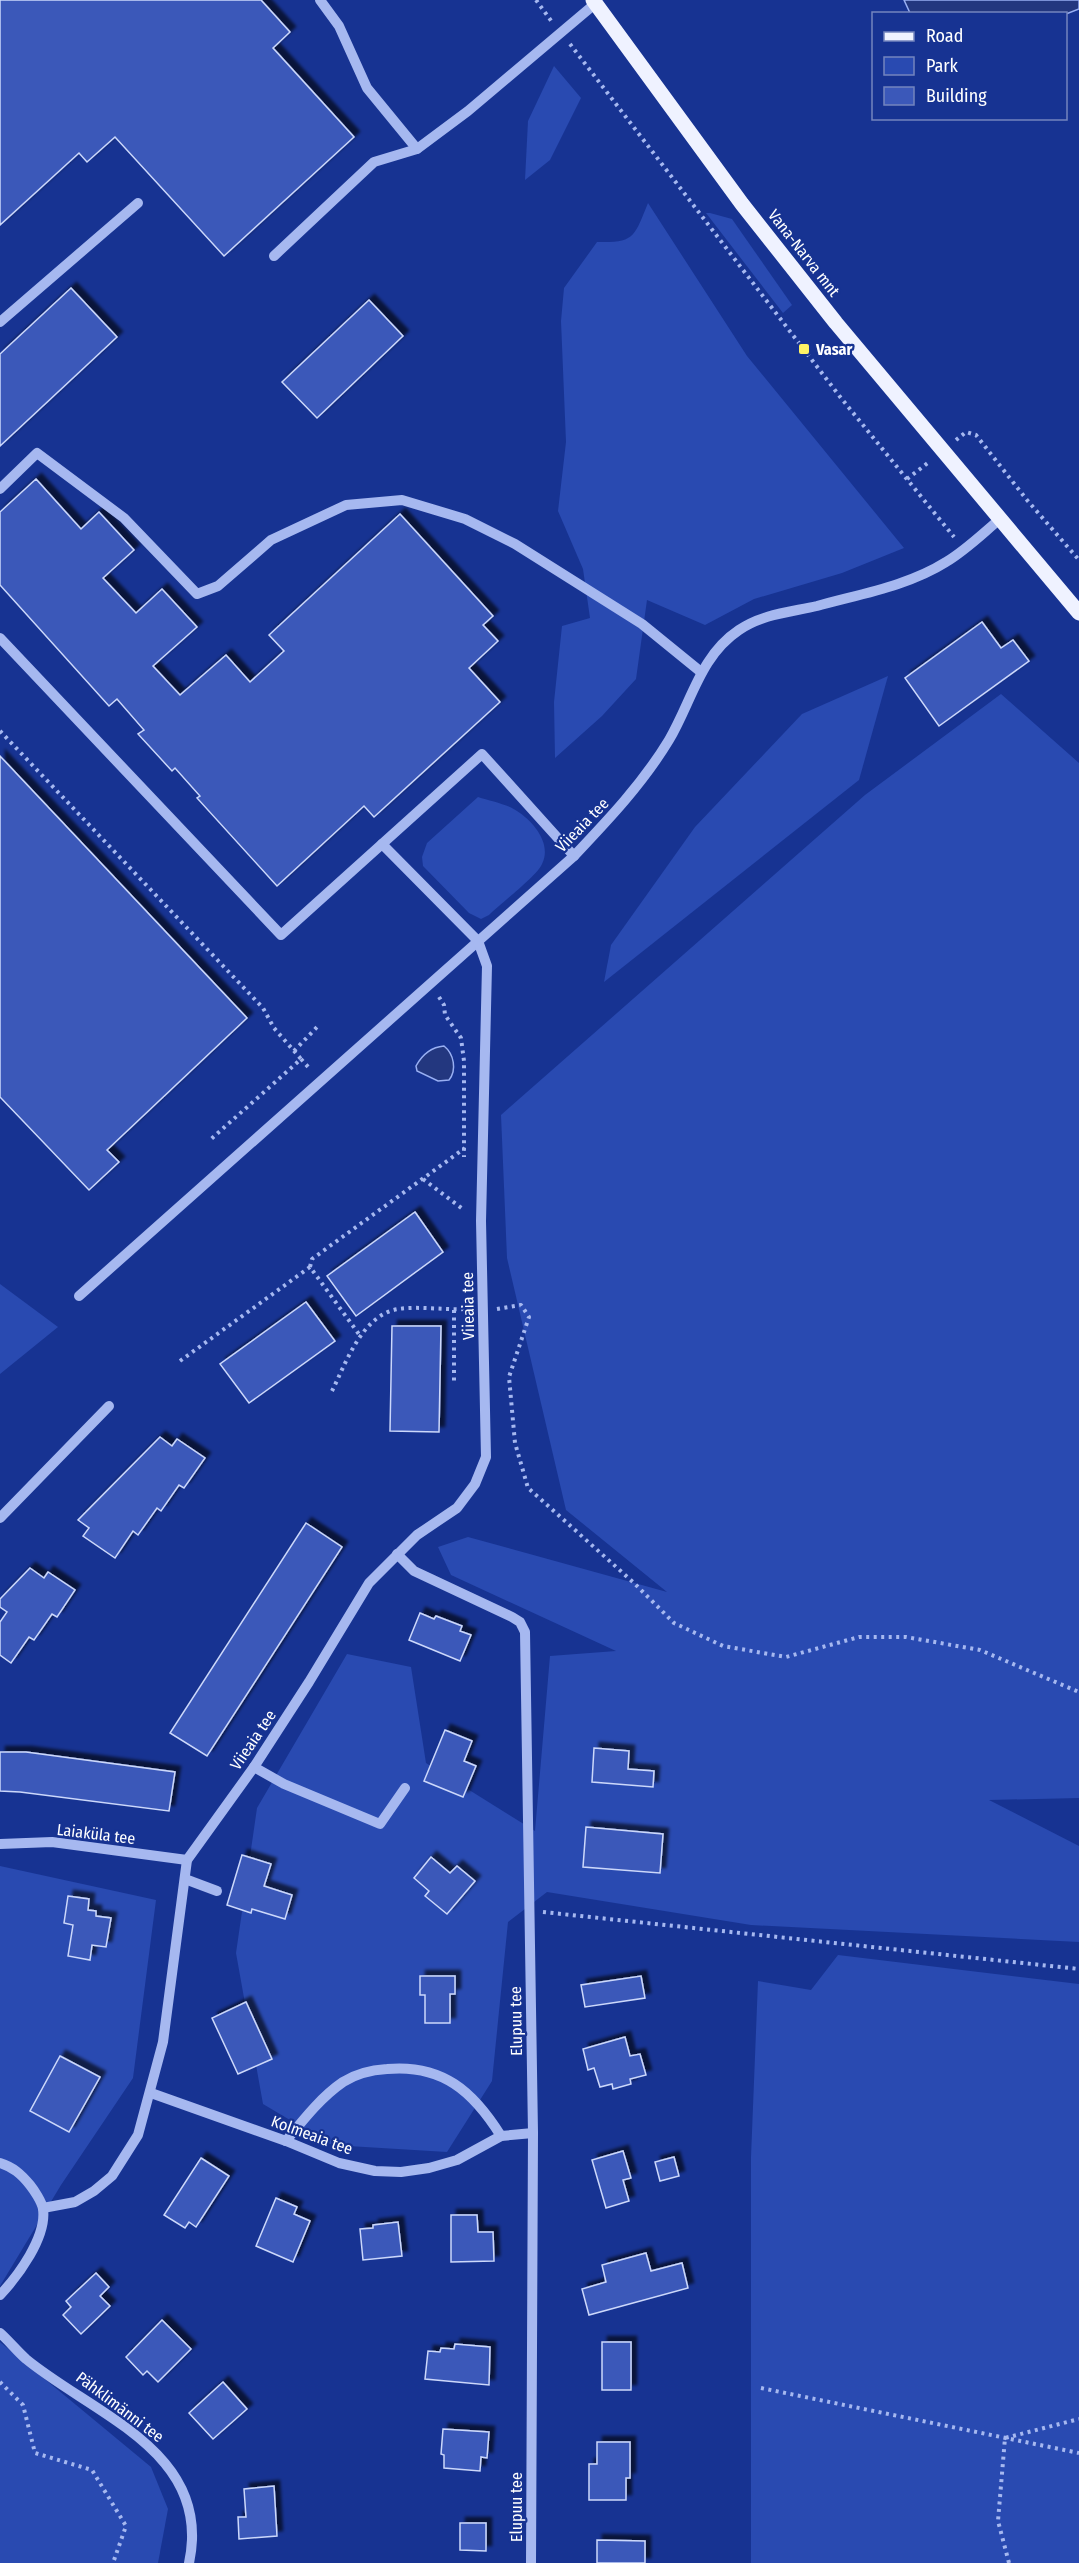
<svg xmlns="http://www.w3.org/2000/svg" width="1079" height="2563" viewBox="0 0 1079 2563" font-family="'Fira Sans Condensed',sans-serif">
	<defs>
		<filter id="shadow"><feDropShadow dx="5.5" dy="-5.5" stdDeviation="1.5" flood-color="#0009"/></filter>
	</defs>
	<rect width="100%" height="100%" fill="#173392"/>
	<g fill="#294ab1">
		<path d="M554 66 581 98 550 160 525 180 528 121Z"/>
		<path d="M648 203 747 356 904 548 842 573 754 599 705 625 647 600 636 679 602 716 555 758 554 702 562 626 590 618 583 569 558 511 566 442 561 321 564 288 597 242C635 243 634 237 648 203Z"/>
		<path d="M710 213 732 219 792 305 783 313 706 213Z"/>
		<path d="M888 676 859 780 604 982 611 945 695 827 802 714Z"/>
		<path d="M1001 694 1079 763V1798L989 1800 1079 1846V1942L751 1925 547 1892 508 1922 492 2081 447 2152 332 2145 263 2104 236 1953 257 1808 347 1654 411 1667 426 1763 535 1831 550 1656 616 1651 451 1575 438 1547 468 1537 667 1592 566 1510 507 1258 501 1115 865 795Z"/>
		<path d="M478 797C490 801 507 804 517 811 534 822 552 844 542 864 537 876 500 904 489 915L481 919 469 913 423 866 422 857 427 843Z"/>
		<path d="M0 1284 58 1327 0 1374Z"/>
		<path d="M0 1866 156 1900 133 2078 61 2185 0 2286Z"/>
		<path d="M838 1955 1079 1984V2563H751V2157L758 1981 811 1990Z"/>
		<path d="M0 2342 151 2467 168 2509 158 2563H0Z"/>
	</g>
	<g fill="#23377f" stroke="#98aff3" stroke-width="1.5">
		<path d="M904 0H1079V9L1066 14 910 13Z"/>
		<path d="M444 1046C454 1054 457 1070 449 1080L438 1081 417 1071 416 1066C422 1055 432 1047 444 1046Z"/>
	</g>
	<g fill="#3b58b9" stroke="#ccd8fb" stroke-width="1.5" filter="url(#shadow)">
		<path d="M0 0H261L290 32 273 48 354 137 224 256 115 137 87 162 79 153 0 225Z"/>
		<path d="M71 288 117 337 0 446V354Z"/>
		<path d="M369 300 403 336 317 418 282 382Z"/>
		<path d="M36 479 81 529 99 512 134 550 103 578 136 613 162 589 197 627 153 666 180 695 226 655 250 682 284 651 269 635 400 514 493 616 483 625 498 641 469 668 500 702 374 817 364 806 277 886 197 798 200 796 175 768 172 771 138 734 144 730 117 699 109 706 0 585V512Z"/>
		<path d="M982 622 1001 648 1013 640 1029 661 939 726 905 678Z"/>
		<path d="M0 756 247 1018 107 1150 119 1162 89 1190 0 1097Z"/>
		<path d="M415 1212 443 1252 356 1316 327 1276Z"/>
		<path d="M306 1302 335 1341 249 1403 220 1364Z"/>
		<path d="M392 1326H441L439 1432 390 1431Z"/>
		<path d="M160 1437 172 1446 177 1439 205 1458 184 1488 179 1485 161 1511 157 1508 138 1535 133 1531 115 1558 83 1536 89 1528 78 1520Z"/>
		<path d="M306 1523 342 1547 207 1756 170 1733Z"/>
		<path d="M30 1568 44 1578 48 1572 75 1590 57 1617 52 1614 34 1640 29 1637 11 1663 0 1655V1622L7 1612 0 1607V1599Z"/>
		<path d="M420 1613 434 1619 436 1616 462 1626 460 1631 471 1635 460 1661 409 1640Z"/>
		<path d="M445 1730 472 1741 464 1761 476 1766 463 1797 424 1781Z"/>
		<path d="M594 1748 629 1751 628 1769 654 1771 653 1787 592 1782Z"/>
		<path d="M0 1752H26L175 1772 169 1811 20 1792 0 1791Z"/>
		<path d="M586 1827 663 1834 660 1873 583 1867Z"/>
		<path d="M242 1855 271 1864 264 1886 292 1895 285 1919 252 1909 251 1913 227 1905Z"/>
		<path d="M431 1857 450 1873 457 1866 475 1881 447 1914 425 1896 429 1891 414 1878Z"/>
		<path d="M68 1896 89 1899 88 1910 96 1911V1916L111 1918 106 1947 92 1945 90 1960 68 1956 73 1925 64 1923Z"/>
		<path d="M420 1976H455V1994H450V2023H425V1995H420Z"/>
		<path d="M641 1976 645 1998 585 2007 581 1985Z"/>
		<path d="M246 2002 272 2059 238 2074 212 2018Z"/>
		<path d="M625 2037 630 2056 640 2054 646 2075 630 2079 631 2084 613 2089 612 2084 600 2087 594 2068 588 2070 583 2049Z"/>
		<path d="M60 2056 100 2077 69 2132 30 2111Z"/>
		<path d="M623 2151 631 2178 623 2180 629 2201 606 2208 592 2160Z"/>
		<path d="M674 2157 679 2176 660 2181 655 2162Z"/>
		<path d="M201 2158 229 2176 196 2227 189 2222 185 2228 164 2215Z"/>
		<path d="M276 2198 297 2207 294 2214 310 2221 293 2262 256 2246Z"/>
		<path d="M451 2215H477L478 2232H493L494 2261 451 2262Z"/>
		<path d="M398 2222 402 2256 363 2260 360 2229 373 2228V2225Z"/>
		<path d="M646 2253 651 2271 682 2263 688 2288 589 2315 582 2289 606 2282 602 2265Z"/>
		<path d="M96 2273 109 2287 100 2296 110 2306 81 2334 63 2315 71 2307 66 2301Z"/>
		<path d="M162 2320 191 2349 158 2382 147 2371 143 2375 126 2357Z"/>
		<rect x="602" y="2342" width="29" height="48"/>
		<path d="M455 2344 490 2347 489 2385 425 2379 428 2351 440 2352 441 2348 454 2349Z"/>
		<path d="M223 2382 247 2409 213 2439 189 2413Z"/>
		<path d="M443 2429 489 2432 487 2458 481 2457 480 2471 444 2468V2455L441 2454Z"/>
		<path d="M597 2442H630V2478H626V2500H589V2464H597Z"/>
		<path d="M274 2486 277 2536 239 2539 238 2517H246L244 2489Z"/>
		<path d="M460 2523H486V2551L460 2550Z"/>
		<path d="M597 2540 645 2541V2563H597Z"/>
	</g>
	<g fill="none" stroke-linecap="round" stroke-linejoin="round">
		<g stroke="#a6b8f0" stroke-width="4" stroke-dasharray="3 4.5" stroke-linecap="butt">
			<path d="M536 0 552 22"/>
			<path d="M570 44 841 398 954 537"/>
			<path d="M956 440 966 432 976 435 1027 500 1079 560"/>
			<path d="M907 479 929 462"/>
			<path d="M0 731 263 1008 274 1028 301 1059 209 1141"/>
			<path d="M439 997 444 1005 445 1015 461 1038 464 1061V1157"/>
			<path d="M294 1051 318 1026"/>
			<path d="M301 1059 310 1069"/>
			<path d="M423 1179 464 1210"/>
			<path d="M310 1267 312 1259 465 1148"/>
			<path d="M497 1309 521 1305 529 1317 509 1377 515 1443 528 1488 633 1582 674 1623 723 1646 786 1657 859 1637H906L980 1650 1079 1692"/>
			<path d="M454 1310V1382"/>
			<path d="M180 1361 310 1267 361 1337"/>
			<path d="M332 1391C346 1363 362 1315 398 1309 419 1306 443 1310 465 1309"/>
			<path d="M543 1912 1079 1969"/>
			<path d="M0 2382 23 2405 35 2453 92 2470 126 2526 113 2563"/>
			<path d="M761 2388 1079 2453"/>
			<path d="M1009 2563 998 2521 1005 2438 1079 2419"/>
		</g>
		<g stroke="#a6b8f0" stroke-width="10">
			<path d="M320 0 339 26 367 88 417 149"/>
			<path d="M274 256 374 162 417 149 468 111 596 3"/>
			<path d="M0 322 138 203"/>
			<path d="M0 489 37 453 124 518 197 594 218 586 271 540 346 505 402 500 465 519 515 544 642 624 701 672"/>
			<path d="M0 638 281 935 482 754 574 856"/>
			<path d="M79 1296 574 856C609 819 643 783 669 740 692 701 700 656 739 630 762 614 791 612 817 606 860 594 908 586 946 562 966 550 982 534 1000 519"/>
			<path d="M0 1518 109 1406"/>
			<path d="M397 1554 414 1571 512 1617 520 1622 525 1632 533 2133 531 2563"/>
			<path d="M254 1767 284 1784 380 1824 405 1788"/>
			<path d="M0 1844 52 1842 187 1860"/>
			<path d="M185 1879 217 1891"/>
			<path d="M151 2093 286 2141 339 2163 375 2171 401 2172 429 2168 457 2160 501 2136 533 2133"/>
			<path d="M286 2141C303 2120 321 2097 343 2082 357 2073 371 2070 387 2069 442 2064 473 2091 501 2136"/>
			<path d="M0 2163C13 2167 21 2174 30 2185 34 2190 42 2202 43 2209 47 2237 18 2276 0 2295"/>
			<path d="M43 2208 75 2202 94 2191 112 2176 138 2135 163 2042 187 1860 254 1767 309 1682 369 1583 417 1535 457 1508 475 1484 486 1457 481 1221 487 966 478 941 382 844"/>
			<path d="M0 2333C9 2341 17 2351 26 2359 94 2415 213 2452 189 2563"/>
		</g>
		<path stroke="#eff2ff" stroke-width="15" d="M593 0 742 204 836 323 1079 613"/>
	</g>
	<rect fill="#fff365" stroke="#173392" stroke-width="2" x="798" y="343" width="12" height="12" rx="3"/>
	<g text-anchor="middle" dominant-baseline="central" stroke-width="4.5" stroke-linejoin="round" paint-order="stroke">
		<g font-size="16" fill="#fff" stroke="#173392">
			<text transform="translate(804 253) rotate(52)">Vana-Narva mnt</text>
			<text transform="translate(582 825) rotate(-46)">Viieaia tee</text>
			<text transform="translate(468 1306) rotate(-91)">Viieaia tee</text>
			<text transform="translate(253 1740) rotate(-56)">Viieaia tee</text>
			<text transform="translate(96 1834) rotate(7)">Laiaküla tee</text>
			<text transform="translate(516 2021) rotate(-91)">Elupuu tee</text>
			<text transform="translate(312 2135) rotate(20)">Kolmeaia tee</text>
			<text transform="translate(120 2407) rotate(37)">Pähklimänni tee</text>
			<text transform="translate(516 2507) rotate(-90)">Elupuu tee</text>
		</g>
		<g font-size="16" font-weight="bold" fill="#fff" stroke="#173392" text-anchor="start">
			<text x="816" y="349">Vasar</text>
		</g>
	</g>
	<rect x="872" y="12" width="195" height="108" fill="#173392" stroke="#7485be" stroke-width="1.5"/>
	<rect x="884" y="32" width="30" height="9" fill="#eff2ff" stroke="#7485be" stroke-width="1.5"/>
	<text x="926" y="42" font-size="18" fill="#ffffff">Road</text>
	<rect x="884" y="57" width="30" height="18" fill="#294ab1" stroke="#7485be" stroke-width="1.5"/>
	<text x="926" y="72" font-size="18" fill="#ffffff">Park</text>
	<rect x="884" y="87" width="30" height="18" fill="#3b58b9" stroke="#7485be" stroke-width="1.5"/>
	<text x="926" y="102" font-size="18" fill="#ffffff">Building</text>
</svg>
